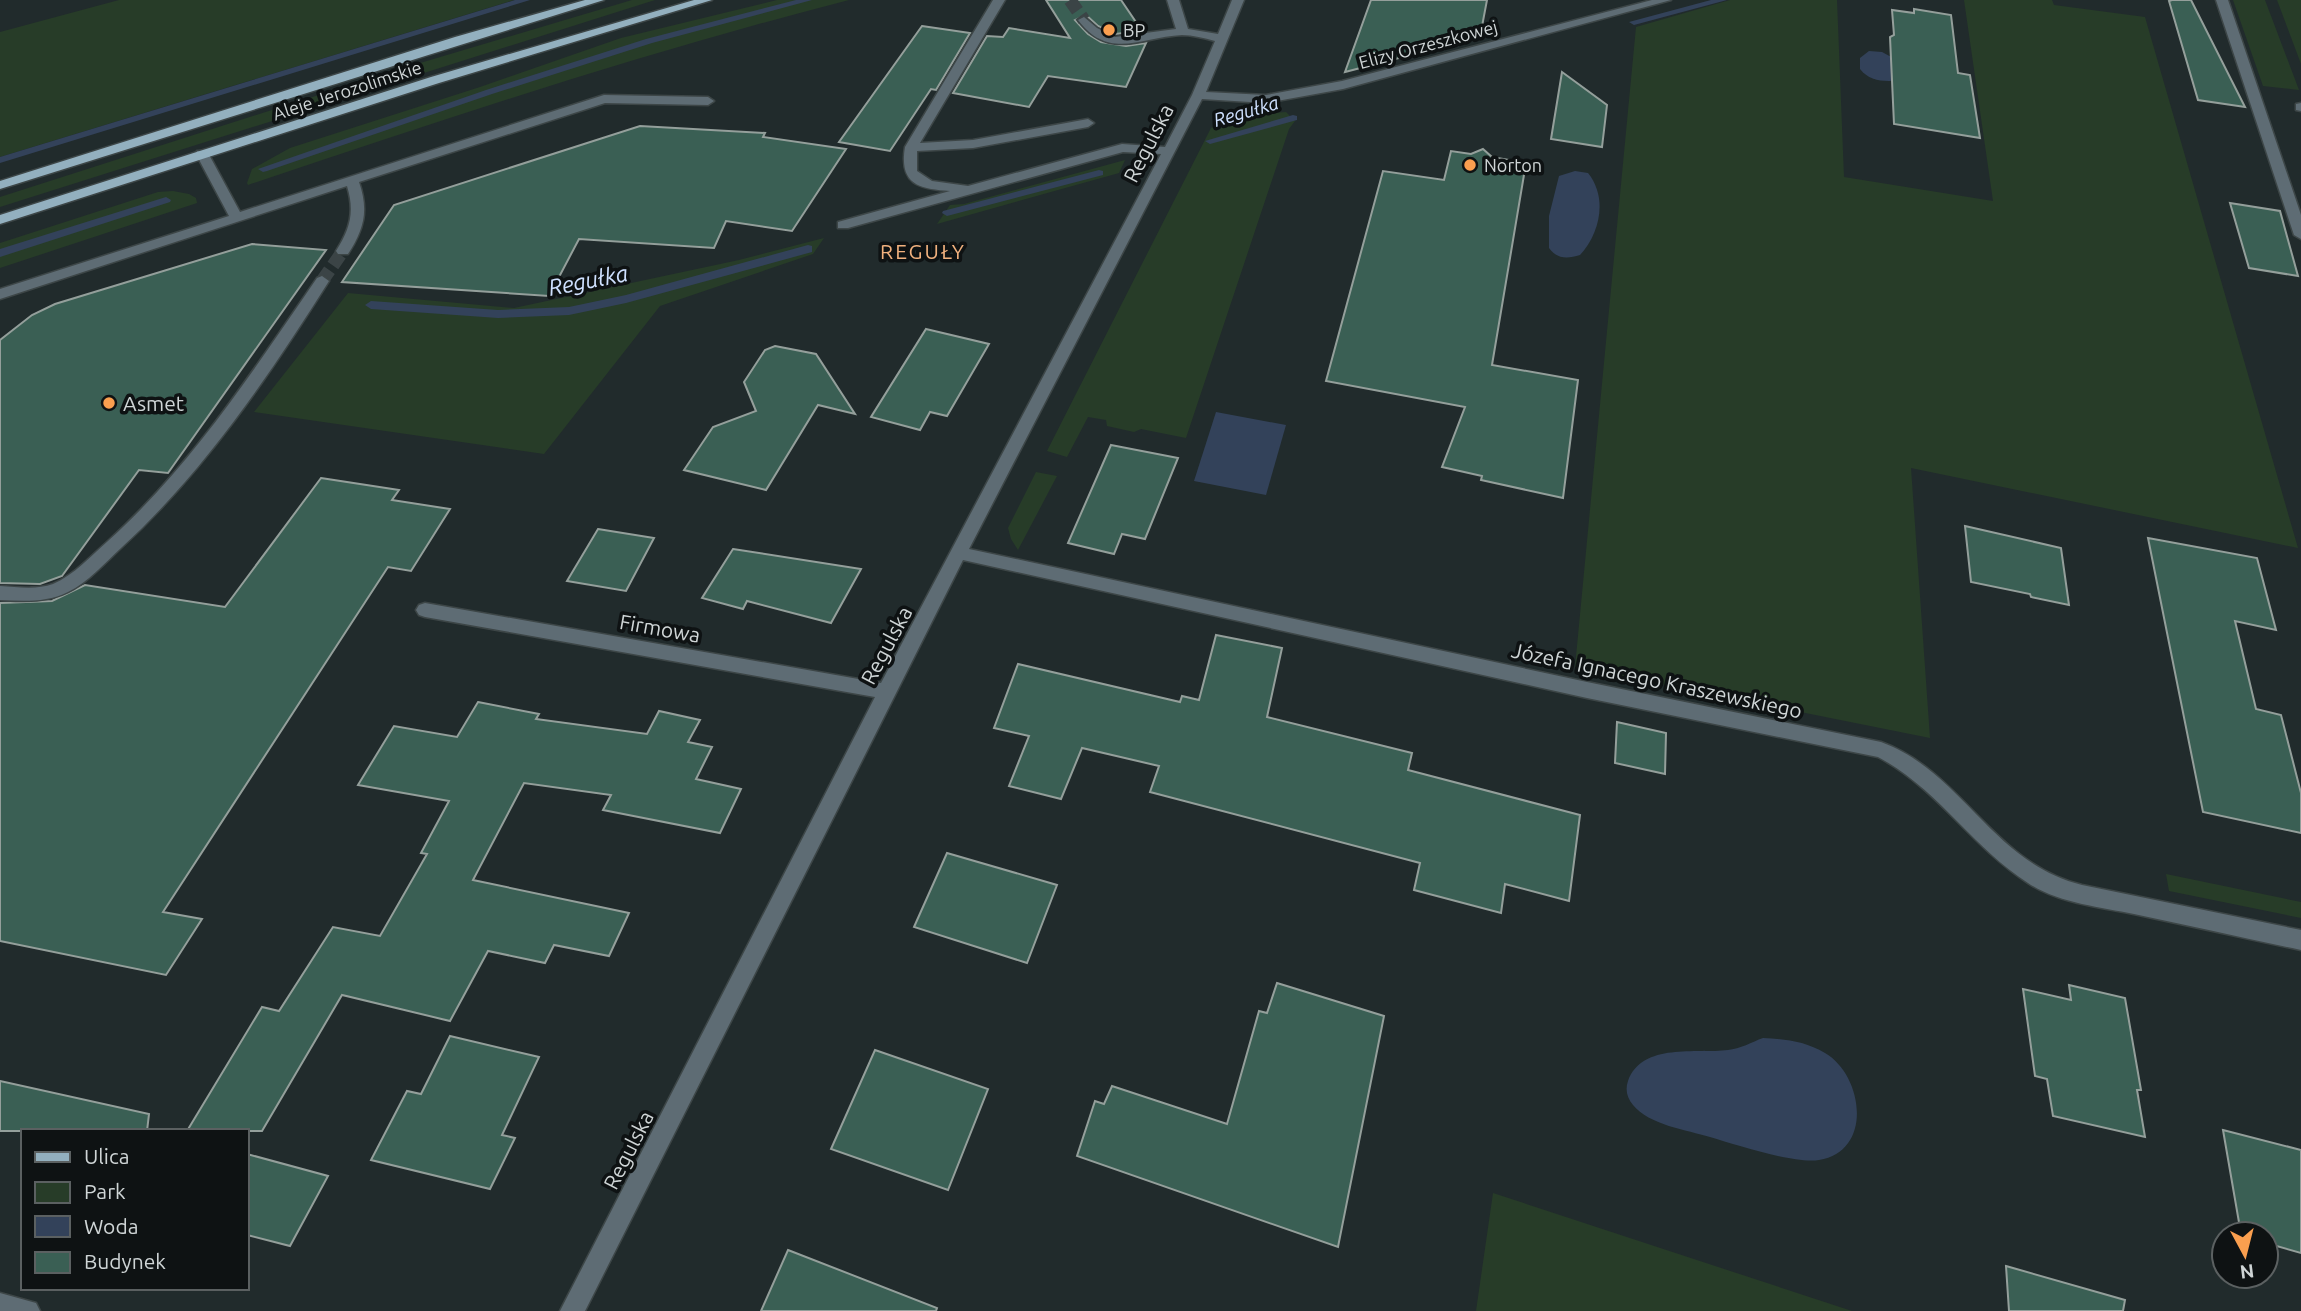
<svg xmlns="http://www.w3.org/2000/svg" width="2301" height="1311" viewBox="0 0 2301 1311" font-family="Ubuntu,sans-serif">
	<rect width="100%" height="100%" fill="#212b2c"/>
	<g fill="#273c28">
		<path d="M119 0H514L0 157V32Z"/>
		<path d="M632 0H655L0 207V197L400 69Z"/>
		<path d="M777 0H849C646 52 447 118 248 185L247 183 252 169 290 148 480 87 621 38Z"/>
		<path d="M1730 0H1837L1844 177 1993 201 1964 0H2052L2054 5 2145 17 2298 548 1911 468 1930 738 1575 667 1636 27Z"/>
		<path d="M2233 0H2265L2299 90 2263 86Z"/>
		<path d="M2277 0H2301V64Z"/>
		<path d="M1286 112 1295 121 1289 129 1186 438 1141 429 1134 432 1107 426 1106 420 1088 417 1067 457 1047 451 1211 128 1225 117Z"/>
		<path d="M1125 160 1119 173 937 224 950 205 964 204Z"/>
		<path d="M173 191 189 194 196 198 197 203 0 268V243L158 192Z"/>
		<path d="M824 238 813 254 660 306 544 454 254 412 348 293 514 308 739 260Z"/>
		<path d="M1036 472 1057 476 1018 550 1011 539 1008 528Z"/>
		<path d="M2166 874 2301 902V918L2169 891Z"/>
		<path d="M1493 1193 1852 1311H1476Z"/>
	</g>
	<g fill="#33425a">
		<path d="M1869 51 1882 52 1895 59 1902 80C1886 82 1870 82 1860 69V58Z"/>
		<path d="M1575 171 1588 173C1608 198 1600 233 1580 255 1567 259 1557 259 1549 248V216L1559 176Z"/>
		<path d="M1216 412 1286 425 1266 495 1194 481Z"/>
		<path d="M1763 1038C1785 1039 1805 1041 1825 1053 1863 1075 1874 1151 1819 1160 1794 1164 1737 1145 1710 1137 1687 1130 1649 1125 1633 1105 1627 1098 1625 1090 1628 1081 1642 1042 1697 1054 1728 1050 1740 1049 1752 1042 1763 1038Z"/>
	</g>
	<g fill="none" stroke-linecap="round" stroke-linejoin="round">
		<g fill="#33425a" fill-rule="evenodd">
			<path d="M515 0H530L0 163V157Z"/>
			<path d="M796 0H812L652 43 492 94 267 171 263 172 258 169 486 90 646 39Z"/>
			<path d="M1711 0H1727L1634 25 1629 22Z"/>
			<path d="M1293 115 1297 116V120L1210 144 1205 141Z"/>
			<path d="M1099 170 1103 171V175L947 216 942 213 943 211Z"/>
			<path d="M166 197 171 200 170 202 0 257V249Z"/>
			<path d="M808 245 812 246V252L626 303 569 315 498 318 371 309 365 305 371 301 498 310 569 307 626 295Z"/>
		</g>
	</g>
	<g fill="#3a5f54" stroke="#949f9b" stroke-width="2">
		<path d="M1046 0H1121L1142 31 1115 34 1098 26 1086 15 1075 20 1088 34 1101 42 1126 46 1146 43 1126 87 1048 76 1029 107 953 93 987 36 1003 37 1009 28 1070 38Z"/>
		<path d="M1371 0H1487L1480 37 1345 72Z"/>
		<path d="M2172 0H2191L2245 107 2198 100 2169 1Z"/>
		<path d="M1914 9 1951 15 1958 73 1970 75 1980 138 1894 124 1890 37 1894 35 1892 10 1914 13Z"/>
		<path d="M922 26 970 33 936 90 931 89 890 151 839 142Z"/>
		<path d="M1562 72 1607 105 1602 147 1551 139Z"/>
		<path d="M640 126 765 133 763 137 846 149 792 231 726 221 714 248 579 239 549 296 342 282 394 205Z"/>
		<path d="M1483 149 1492 157 1526 163 1492 365 1578 380 1563 498 1481 480 1482 476 1442 467 1465 407 1326 381 1383 171 1444 180 1451 151 1471 154Z"/>
		<path d="M2230 203 2280 211 2298 276 2249 268Z"/>
		<path d="M252 244 326 250 168 473 139 470 62 576 40 584 0 583V340L32 315 55 304Z"/>
		<path d="M926 329 989 344 947 416 930 412 920 430 871 417Z"/>
		<path d="M775 346 816 354 855 414 818 405 766 490 684 470 713 427 756 411 744 382 765 350Z"/>
		<path d="M1111 445 1178 458 1145 539 1122 534 1114 554 1068 543Z"/>
		<path d="M321 478 399 490 392 500 450 509 411 571 388 567 163 912 202 919 166 975 0 941V603L52 601 85 585 225 607Z"/>
		<path d="M1965 526 2061 548 2069 605 2031 597 2030 594 1971 582Z"/>
		<path d="M598 529 654 538 626 591 567 581Z"/>
		<path d="M2148 538 2257 558 2276 630 2235 621 2256 709 2281 715 2301 793V833L2203 812Z"/>
		<path d="M733 549 861 569 831 623 747 601 743 609 702 598Z"/>
		<path d="M1216 635 1282 648 1267 717 1412 753 1408 770 1580 815 1569 901 1505 884 1501 913 1414 890 1420 863 1150 792 1159 766 1082 748 1061 799 1009 786 1029 736 994 728 1018 664 1180 702 1182 696 1199 700Z"/>
		<path d="M478 702 539 714 536 719 647 734 659 711 700 720 688 742 712 747 696 779 741 789 720 833 603 810 611 795 524 783 473 880 629 913 609 956 554 945 545 963 488 951 450 1021 342 995 262 1131H187L262 1007 279 1011 333 927 380 936 427 854 421 853 449 801 358 785 394 726 457 737Z"/>
		<path d="M1617 722 1666 733 1665 774 1615 763Z"/>
		<path d="M947 853 1057 885 1027 963 914 927Z"/>
		<path d="M1277 983 1384 1016 1338 1247 1077 1156 1095 1101 1104 1104 1112 1086 1227 1124 1259 1011 1267 1013Z"/>
		<path d="M2069 985 2125 998 2141 1090H2137L2145 1137 2053 1116 2047 1079 2035 1076 2023 989 2071 1000Z"/>
		<path d="M450 1036 539 1057 502 1135 515 1138 490 1189 371 1160 407 1091 421 1094Z"/>
		<path d="M875 1050 988 1089 948 1190 831 1149Z"/>
		<path d="M0 1081 149 1114 147 1131H0Z"/>
		<path d="M2223 1130 2301 1150V1253L2266 1243V1234H2241Z"/>
		<path d="M247 1154 328 1176 290 1246 247 1235Z"/>
		<path d="M788 1250 937 1308 936 1311H761Z"/>
		<path d="M2006 1266 2125 1300 2123 1311H2009Z"/>
	</g>
	<g fill="none" stroke-linecap="round" stroke-linejoin="round">
		<g stroke="#3b4446" stroke-width="13" stroke-dasharray="13 6" stroke-linecap="butt">
			<path d="M1070 0 1084 20"/>
			<path d="M322 281 343 251"/>
		</g>
		<defs>
			<g id="minor">
				<path d="M993 0H1005L920 143 973 140 1088 119 1094 123 1088 127 973 148 917 151V171L932 181 968 186 1122 144 1165 147 1192 95 1215 41C1204 38 1193 35 1182 35 1141 37 1109 61 1078 20L1084 17 1097 28 1115 37 1176 29 1167 0H1179L1188 29 1218 34 1232 0H1244L1206 92 1266 95 1342 81 1652 0H1671L1343 89 1266 103 1202 99 969 549 1587 682 1881 742C1963 772 1992 863 2082 885L2301 930V950C2245 938 2190 926 2134 914 2100 907 2058 903 2028 883 1972 847 1937 788 1878 757L1587 698 963 560 585 1311H560L875 697 425 617 419 615 416 610 419 605 425 603 881 683 1161 154 1123 152 848 228H838V222L950 191C918 189 899 184 905 147Z"/>
				<path d="M2216 0H2228L2301 215V239L2294 235Z"/>
				<path d="M604 95 708 97 714 101 708 105 605 103 359 182C369 211 364 229 348 254H338L336 251C350 229 355 212 347 186L0 299V289L229 216 196 154 197 151H207L240 212Z"/>
				<path d="M2301 103V111L2296 110V104Z"/>
				<path d="M322 276 329 281C269 376 204 472 121 548 104 564 88 582 68 592 46 603 23 601 0 600V586C17 587 37 590 53 584 74 575 91 556 108 541 192 465 253 371 317 278Z"/>
				<path d="M0 1293 36 1303 40 1311H0Z"/>
			</g>
			<g id="major">
				<path d="M585 0H604L0 189V181L455 37Z"/>
				<path d="M694 0H712L439 83 0 224V215L431 77Z"/>
			</g>
		</defs>
		<use href="#minor" stroke="#3d4647" stroke-width="3"/>
		<use href="#major" stroke="#3d4647" stroke-width="3"/>
		<use href="#minor" fill="#5e6c74" fill-rule="evenodd"/>
		<use href="#major" fill="#93b0bf" fill-rule="evenodd"/>
	</g>
	<g fill="#fa9f4f" stroke="#0e1213" stroke-width="2.5">
		<circle cx="1109" cy="30" r="7"/>
		<circle cx="1470" cy="165" r="7"/>
		<circle cx="109" cy="403" r="7"/>
	</g>
	<g text-anchor="middle" dominant-baseline="central" stroke-width="7" stroke-linejoin="round" paint-order="stroke">
		<g font-size="18" fill="#cfd5d6" stroke="#0e1213" text-anchor="start">
			<text x="1123" y="30">BP</text>
			<text x="1484" y="165">Norton</text>
		</g>
		<g font-size="18" fill="#cfd5d6" stroke="#0e1213">
			<text transform="translate(1428 44) rotate(-15)">Elizy Orzeszkowej</text>
			<text transform="translate(347 90) rotate(-18)">Aleje Jerozolimskie</text>
		</g>
		<g font-size="19" font-style="italic" fill="#cfe1ff" stroke="#0e1213">
			<text transform="translate(1246 111) rotate(-16)">Regułka</text>
		</g>
		<g font-size="21" fill="#cfd5d6" stroke="#0e1213">
			<text transform="translate(1148 143) rotate(-63)">Regulska</text>
			<text transform="translate(660 628) rotate(10)">Firmowa</text>
			<text transform="translate(886 645) rotate(-62)">Regulska</text>
			<text transform="translate(1657 680) rotate(12)">Józefa Ignacego Kraszewskiego</text>
			<text transform="translate(628 1150) rotate(-63)">Regulska</text>
		</g>
		<g font-size="21" letter-spacing="2" fill="#f1b17e" stroke="#0e1213">
			<text x="923" y="251">REGUŁY</text>
		</g>
		<g font-size="21" fill="#cfd5d6" stroke="#0e1213" text-anchor="start">
			<text x="123" y="403">Asmet</text>
		</g>
		<g font-size="23" font-style="italic" fill="#cfe1ff" stroke="#0e1213">
			<text transform="translate(588 280) rotate(-11)">Regułka</text>
		</g>
	</g>
	<rect x="21" y="1129" width="228" height="161" fill="#0e1213" stroke="#5b6061" stroke-width="2"/>
	<rect x="35" y="1152" width="35" height="10" fill="#93b0bf" stroke="#5b6061" stroke-width="2"/>
	<text x="84" y="1164" font-size="21" fill="#cfd5d6">Ulica</text>
	<rect x="35" y="1182" width="35" height="21" fill="#273c28" stroke="#5b6061" stroke-width="2"/>
	<text x="84" y="1199" font-size="21" fill="#cfd5d6">Park</text>
	<rect x="35" y="1216" width="35" height="21" fill="#33425a" stroke="#5b6061" stroke-width="2"/>
	<text x="84" y="1234" font-size="21" fill="#cfd5d6">Woda</text>
	<rect x="35" y="1252" width="35" height="21" fill="#3a5f54" stroke="#5b6061" stroke-width="2"/>
	<text x="84" y="1269" font-size="21" fill="#cfd5d6">Budynek</text>
	<g transform="translate(2245 1255) rotate(173)"><circle r="33" fill="#0e1213" stroke="#5b6061" stroke-width="2"/>
	<path d="M0-5L12 26L0 18L-12 26Z" fill="#fa9f4f"/>
	<text y="-10" font-size="19" font-weight="bold" text-anchor="middle" fill="#cfd5d6">N</text>
	</g>
</svg>
